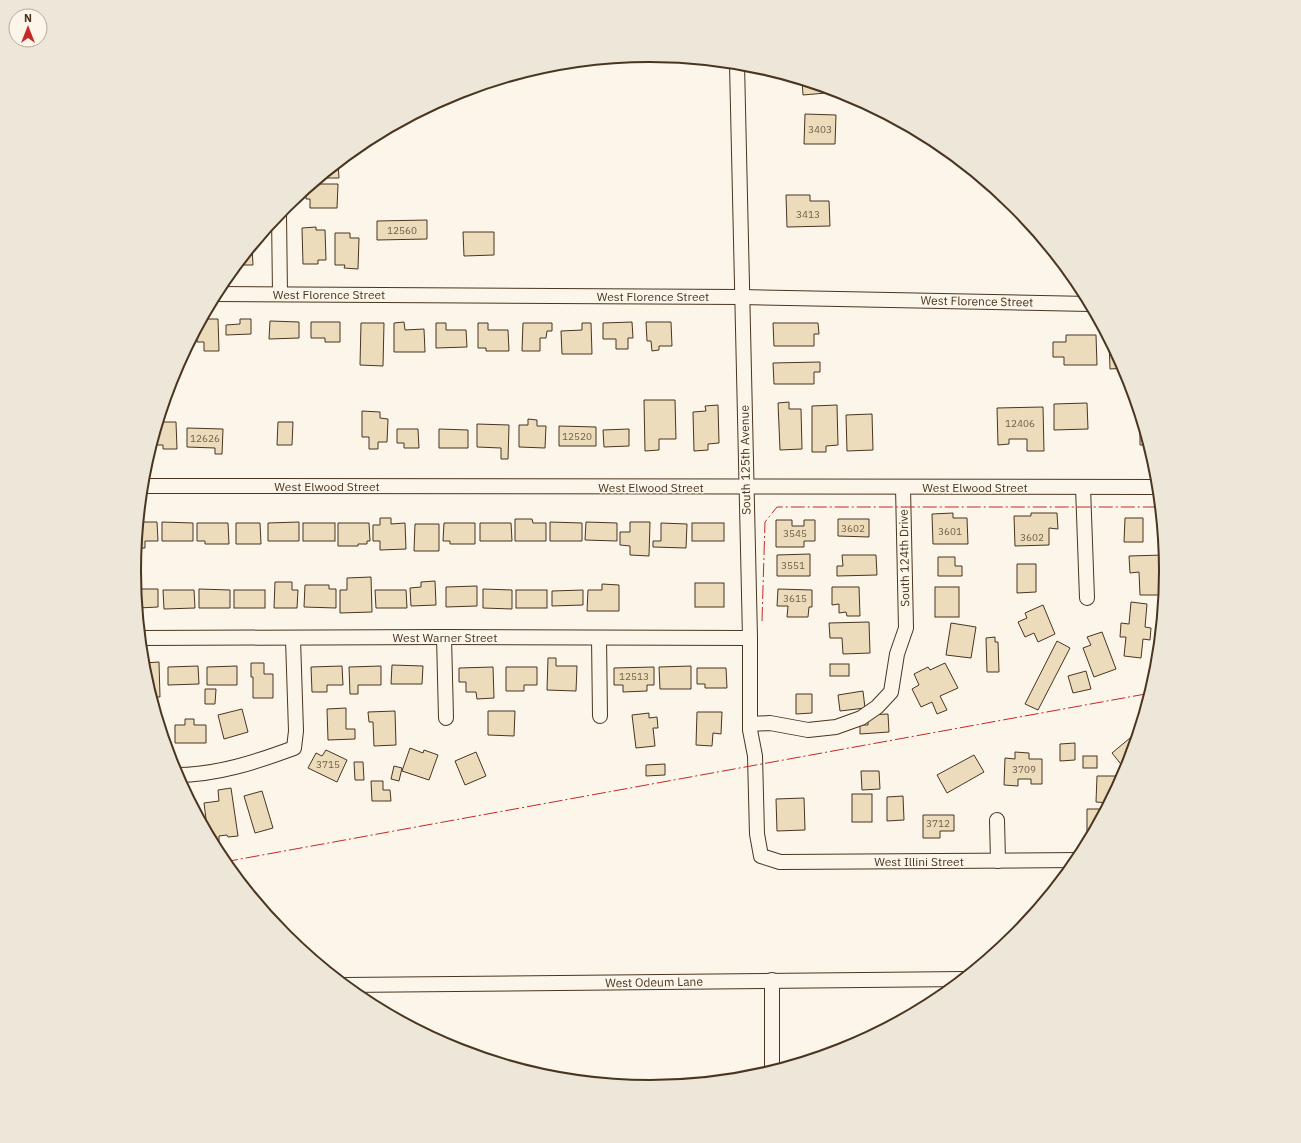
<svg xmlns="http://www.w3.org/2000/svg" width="1301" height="1143" viewBox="0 0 1301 1143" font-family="'IBM Plex Sans',sans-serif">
	<rect width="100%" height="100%" fill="#fbf6e9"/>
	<g fill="#ecdcbc" stroke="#4a3520">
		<path d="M802 80 826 87V93L803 95Z"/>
		<path d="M805 114 836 115 835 144H804Z"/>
		<path d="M338 163 339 178H320Z"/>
		<path d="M312 184H338L337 208H310V199H306V190Z"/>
		<path d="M786 195H810V201H829L830 226 787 227Z"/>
		<path d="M427 220V239L377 240V221Z"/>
		<path d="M316 227V230H325L326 260H318V264H303L302 228Z"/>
		<path d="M463 232H494V255L464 256Z"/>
		<path d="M335 233H350V238H359L358 269 344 268 345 265H335Z"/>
		<path d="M252 246 253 265H237Z"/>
		<path d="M202 319H218L219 351H204V342H197V330Z"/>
		<path d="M240 319H251V334L226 335V325L240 324Z"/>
		<path d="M270 321 299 322V338L269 339Z"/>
		<path d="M311 322H340V342H325V338H311Z"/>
		<path d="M404 322 405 330 424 329 425 352H394V323Z"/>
		<path d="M632 322 633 338H628V349H616V339H603V323Z"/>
		<path d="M646 322H671L672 346H659V350L652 351 651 341H647Z"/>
		<path d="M361 323H384L383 366 360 365Z"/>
		<path d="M436 323H446V330H466L467 347 436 348Z"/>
		<path d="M478 323H488V330H508L509 351H486V348H478Z"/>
		<path d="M523 323H552V331H547L546 338H540V351H522Z"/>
		<path d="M582 323H591L592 354H562L561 331 582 330Z"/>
		<path d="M773 323H818L819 334H814V346H774Z"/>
		<path d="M1066 335H1096L1097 365H1064V357H1053V342H1066Z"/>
		<path d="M1109 339 1125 368 1110 369Z"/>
		<path d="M820 362V372H814V384H774L773 363Z"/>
		<path d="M644 400H675L676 439H659V450L645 451Z"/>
		<path d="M789 402V409H801L802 449 780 450 778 403Z"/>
		<path d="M1087 403 1088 429 1054 430V404Z"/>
		<path d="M718 405 719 443 708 444V450L694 451 693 412 706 411 705 406Z"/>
		<path d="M837 405 838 445 826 446V452H812V406Z"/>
		<path d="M1043 407 1044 451H1027V439H1009V444L998 445 997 408Z"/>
		<path d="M362 411 380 412V418L388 419 387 442H378V449H369V437H362Z"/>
		<path d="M872 414 873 450 847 451 846 415Z"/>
		<path d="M528 419 537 420V426H546L545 448 519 447V425H528Z"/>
		<path d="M159 422H176L177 449H163V445H152Z"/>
		<path d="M278 422H293L292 445H277Z"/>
		<path d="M477 424 509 425 508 459H501V448L477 447Z"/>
		<path d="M559 426 596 427V446H559Z"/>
		<path d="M187 428 223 429 222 454H215V448L187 447Z"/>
		<path d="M397 429H418L419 448H404V443H397Z"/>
		<path d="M439 429 468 430V448H439Z"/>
		<path d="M629 429V446L604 447 603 430Z"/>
		<path d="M1140 430H1145L1149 445H1140Z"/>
		<path d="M953 513V518H967L968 544H933L932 514Z"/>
		<path d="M1031 513H1057L1058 529 1049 528V545L1015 546 1014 516H1031Z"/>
		<path d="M380 518H391V524L405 523 406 549 380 550V541H373V525H380Z"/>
		<path d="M1125 518H1143V542H1124Z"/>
		<path d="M515 519H532L533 523H546V541H515Z"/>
		<path d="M838 519H869V537L838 536Z"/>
		<path d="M776 520H792V526H804V520H815V541H804V547H776Z"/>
		<path d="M139 522H157L158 541H145V548H136Z"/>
		<path d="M162 522 193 523V541H162Z"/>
		<path d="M299 522V541H268V523Z"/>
		<path d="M550 522 582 523V541H550Z"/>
		<path d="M586 522 617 523V541L585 540Z"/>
		<path d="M630 522H650L649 556 630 555V546L620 545V532H630Z"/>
		<path d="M197 523H228L229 544H205V541H197Z"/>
		<path d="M236 523H260L261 544H236Z"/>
		<rect x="303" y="523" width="32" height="18"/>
		<path d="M338 523H369L370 541H367V544H358V546H338Z"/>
		<path d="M444 523H475V544H450V541H443Z"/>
		<path d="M480 523H511L512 541H480Z"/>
		<path d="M661 523 687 524 686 548 653 547V541H661Z"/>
		<rect x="692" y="523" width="32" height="18"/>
		<path d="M415 524H439V551H414Z"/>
		<path d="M810 554V576H777V555Z"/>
		<path d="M842 555H876L877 575 837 576V566H843Z"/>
		<path d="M1164 555 1165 595H1140L1139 572 1130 573 1129 556Z"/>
		<path d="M938 557H955V566H962V576H938Z"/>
		<path d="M1017 564H1036V592L1017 593Z"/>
		<path d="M371 577 372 612 340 613V590H347V578Z"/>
		<path d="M435 581 436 605 411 606 410 588 421 587V582Z"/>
		<path d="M275 582H292V590H298L297 608H274Z"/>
		<rect x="695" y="583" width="29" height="24"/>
		<path d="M602 584 619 585V611H587L588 590H602Z"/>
		<path d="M305 585H329V589H336V608L304 607Z"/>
		<path d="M477 586V606L446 607V587Z"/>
		<path d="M832 587H859L860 616H847L846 612 839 613V604L832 605Z"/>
		<rect x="935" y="587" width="24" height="30"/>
		<path d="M136 589H158V607L138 608Z"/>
		<path d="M199 589 230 590V608H199Z"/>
		<path d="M483 589 512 590V609L483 608Z"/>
		<path d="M778 589 812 590V607H809L808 617H787L788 606H777Z"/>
		<path d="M163 590H194L195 608 164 609Z"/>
		<rect x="234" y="590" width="31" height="18"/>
		<path d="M375 590H406L407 608H376Z"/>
		<rect x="516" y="590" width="31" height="18"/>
		<path d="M583 590V605L552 606V591Z"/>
		<path d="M1131 602 1147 604 1145 627 1151 628 1150 640 1143 639 1141 658 1124 656 1126 637H1120L1121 623 1129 624Z"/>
		<path d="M1043 605 1055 634 1038 642 1034 633 1025 637 1018 622 1027 618 1025 613Z"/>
		<path d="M869 622 870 653 843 654 842 638H830L829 623Z"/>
		<path d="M951 623 976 627 971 658 946 655Z"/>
		<path d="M1102 632 1116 669 1094 677 1083 648 1091 645 1087 637Z"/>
		<path d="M995 637V642H998L999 672H987L986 638Z"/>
		<path d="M1057 641 1070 648 1038 710 1025 704Z"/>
		<path d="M548 658H556V666H577L576 691 547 690Z"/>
		<path d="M159 662 160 697H152L144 672 143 663Z"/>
		<path d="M251 663H264V674H273V698H253V677H251Z"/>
		<path d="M945 663 958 688 940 696 947 710 937 714 932 702 921 707 912 689 919 685 914 674 928 667 930 670Z"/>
		<rect x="830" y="664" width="19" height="12"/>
		<path d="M392 665 423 666 422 684H391Z"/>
		<path d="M198 666 199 684 168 685V667Z"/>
		<path d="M237 666V685H207V667Z"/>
		<path d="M342 666 343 685H327V692H312L311 667Z"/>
		<path d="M381 666V685H358V694H350L349 667Z"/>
		<path d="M691 666V689H660L659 667Z"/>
		<path d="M493 667 494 698 477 699 476 692H466V682H459V668Z"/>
		<path d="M506 667H537V685H524V691H506Z"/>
		<path d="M654 667V685H647V691L623 692V685H614V668Z"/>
		<path d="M697 668H726L727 688H705V684H697Z"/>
		<path d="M1086 671 1091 689 1073 693 1068 676Z"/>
		<path d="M205 689H216L215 704H205Z"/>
		<path d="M863 691 865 708 840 711 838 695Z"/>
		<path d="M796 694H812V713L796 714Z"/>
		<path d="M346 708V729H355V739L328 740 327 709Z"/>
		<path d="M242 709 248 732 224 739 218 715Z"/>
		<path d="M395 711 396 745 374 746 373 722H369L368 712Z"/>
		<path d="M488 711H515L514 736 488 735Z"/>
		<path d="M697 712H722L721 734 713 733 712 746 696 745Z"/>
		<path d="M649 713V718L657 717 658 728H653L655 746 636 748 632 715Z"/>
		<path d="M888 714 889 732 860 734V725H868V715Z"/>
		<path d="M185 719H194V725H206V743H175V725H185Z"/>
		<path d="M161 729H164L165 741Z"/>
		<path d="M1136 733 1138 735 1129 764 1124 768 1112 753Z"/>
		<path d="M1075 743V760L1060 761V744Z"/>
		<path d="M410 748 423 753 424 750 438 755 429 780 402 771Z"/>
		<path d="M326 750 347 760 337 782 308 768 316 753 322 756Z"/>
		<path d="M476 752 486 776 465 785 455 761Z"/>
		<path d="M1015 752 1029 753V759H1042V784H1031V779H1018V786L1004 785 1005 758 1015 759Z"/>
		<path d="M974 755 984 772 947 793 937 775Z"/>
		<rect x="1083" y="756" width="14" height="12"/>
		<path d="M354 762H363L364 780H355Z"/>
		<path d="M665 764V775L646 776V765Z"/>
		<path d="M394 766 402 768 399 781 391 779Z"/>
		<path d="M861 771H879L880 789 862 790Z"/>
		<path d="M1097 776H1116V792L1110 803 1096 802Z"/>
		<path d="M371 781H383V790H390L391 801H372Z"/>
		<path d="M231 788 238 836 228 837 227 835 219 836V842L213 843 208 835 204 803 219 801 218 790Z"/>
		<path d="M262 791 273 828 255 833 244 796Z"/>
		<rect x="852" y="794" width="20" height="28"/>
		<path d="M903 796 904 820 887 821V797Z"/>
		<path d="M804 798 805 830 777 831 776 799Z"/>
		<path d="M1087 809H1107L1089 841H1087Z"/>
		<path d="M923 815H954V831H940V838H923Z"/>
	</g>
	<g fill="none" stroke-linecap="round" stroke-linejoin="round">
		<defs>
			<g id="minor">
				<path d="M737 64 750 638V730L755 756 757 834 761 856 780 862 1079 860"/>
				<path d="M279 214 280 294"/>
				<path d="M216 294 741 297 1090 304"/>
				<path d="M142 486 1159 487"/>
				<path d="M1083 487 1087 598"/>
				<path d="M444 637 446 718"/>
				<path d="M141 638 444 637 750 638"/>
				<path d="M599 638 600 716"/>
				<path d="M750 724 770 723 808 730 836 727 861 718 877 707 891 692 897 654 906 628 903 487"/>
				<path d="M176 775C217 775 256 762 294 748L296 731 293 639"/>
				<path d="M997 820 998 861"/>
				<path d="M772 980V1072"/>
				<path d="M344 985 964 979"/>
			</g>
		</defs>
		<use href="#minor" stroke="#4a3520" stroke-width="16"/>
		<use href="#minor" stroke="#fbf6e9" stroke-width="14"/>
		<g stroke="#c62828" stroke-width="1" stroke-dasharray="14 3 2 3" stroke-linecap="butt">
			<path d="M762 621 765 522 777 507H1161"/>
			<path d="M224 862 1151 693"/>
		</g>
	</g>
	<g text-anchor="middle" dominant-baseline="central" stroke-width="3" stroke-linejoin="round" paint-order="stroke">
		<g font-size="10" fill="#725f47">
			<text x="820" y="129">3403</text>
			<text x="808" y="214">3413</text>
			<text x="402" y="230">12560</text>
			<text x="1020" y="423">12406</text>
			<text x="577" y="436">12520</text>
			<text x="205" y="438">12626</text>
			<text x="853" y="528">3602</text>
			<text x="950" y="531">3601</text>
			<text x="795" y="533">3545</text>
			<text x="1032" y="537">3602</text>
			<text x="793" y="565">3551</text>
			<text x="795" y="598">3615</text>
			<text x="634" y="676">12513</text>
			<text x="328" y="764">3715</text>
			<text x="1024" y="769">3709</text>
			<text x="938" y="823">3712</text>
		</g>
		<g font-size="12" fill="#4a3520" stroke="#fbf6e9">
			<text x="329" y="294">West Florence Street</text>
			<text x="653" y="296">West Florence Street</text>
			<text transform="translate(977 301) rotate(1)">West Florence Street</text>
			<text transform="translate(745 460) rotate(-91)">South 125th Avenue</text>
			<text x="327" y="486">West Elwood Street</text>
			<text x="651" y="487">West Elwood Street</text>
			<text x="975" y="487">West Elwood Street</text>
			<text transform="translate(904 558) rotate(-91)">South 124th Drive</text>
			<text x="445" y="637">West Warner Street</text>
			<text x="919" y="861">West Illini Street</text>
			<text transform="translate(654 982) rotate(-1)">West Odeum Lane</text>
		</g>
	</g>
	<path d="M0 0H1301V1143H0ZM141 571a509 509 0 1 1 1018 0a509 509 0 1 1-1018 0Z" fill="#ede7d9" fill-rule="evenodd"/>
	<path fill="none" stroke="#4a3520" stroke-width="2" d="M141 571a509 509 0 1 1 1018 0a509 509 0 1 1-1018 0Z"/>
	<g transform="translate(28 28)"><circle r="19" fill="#fbf6e9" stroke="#b4a999"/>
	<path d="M0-3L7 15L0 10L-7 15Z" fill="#c62828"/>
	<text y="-6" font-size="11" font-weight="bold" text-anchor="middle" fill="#4a3520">N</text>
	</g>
</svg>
